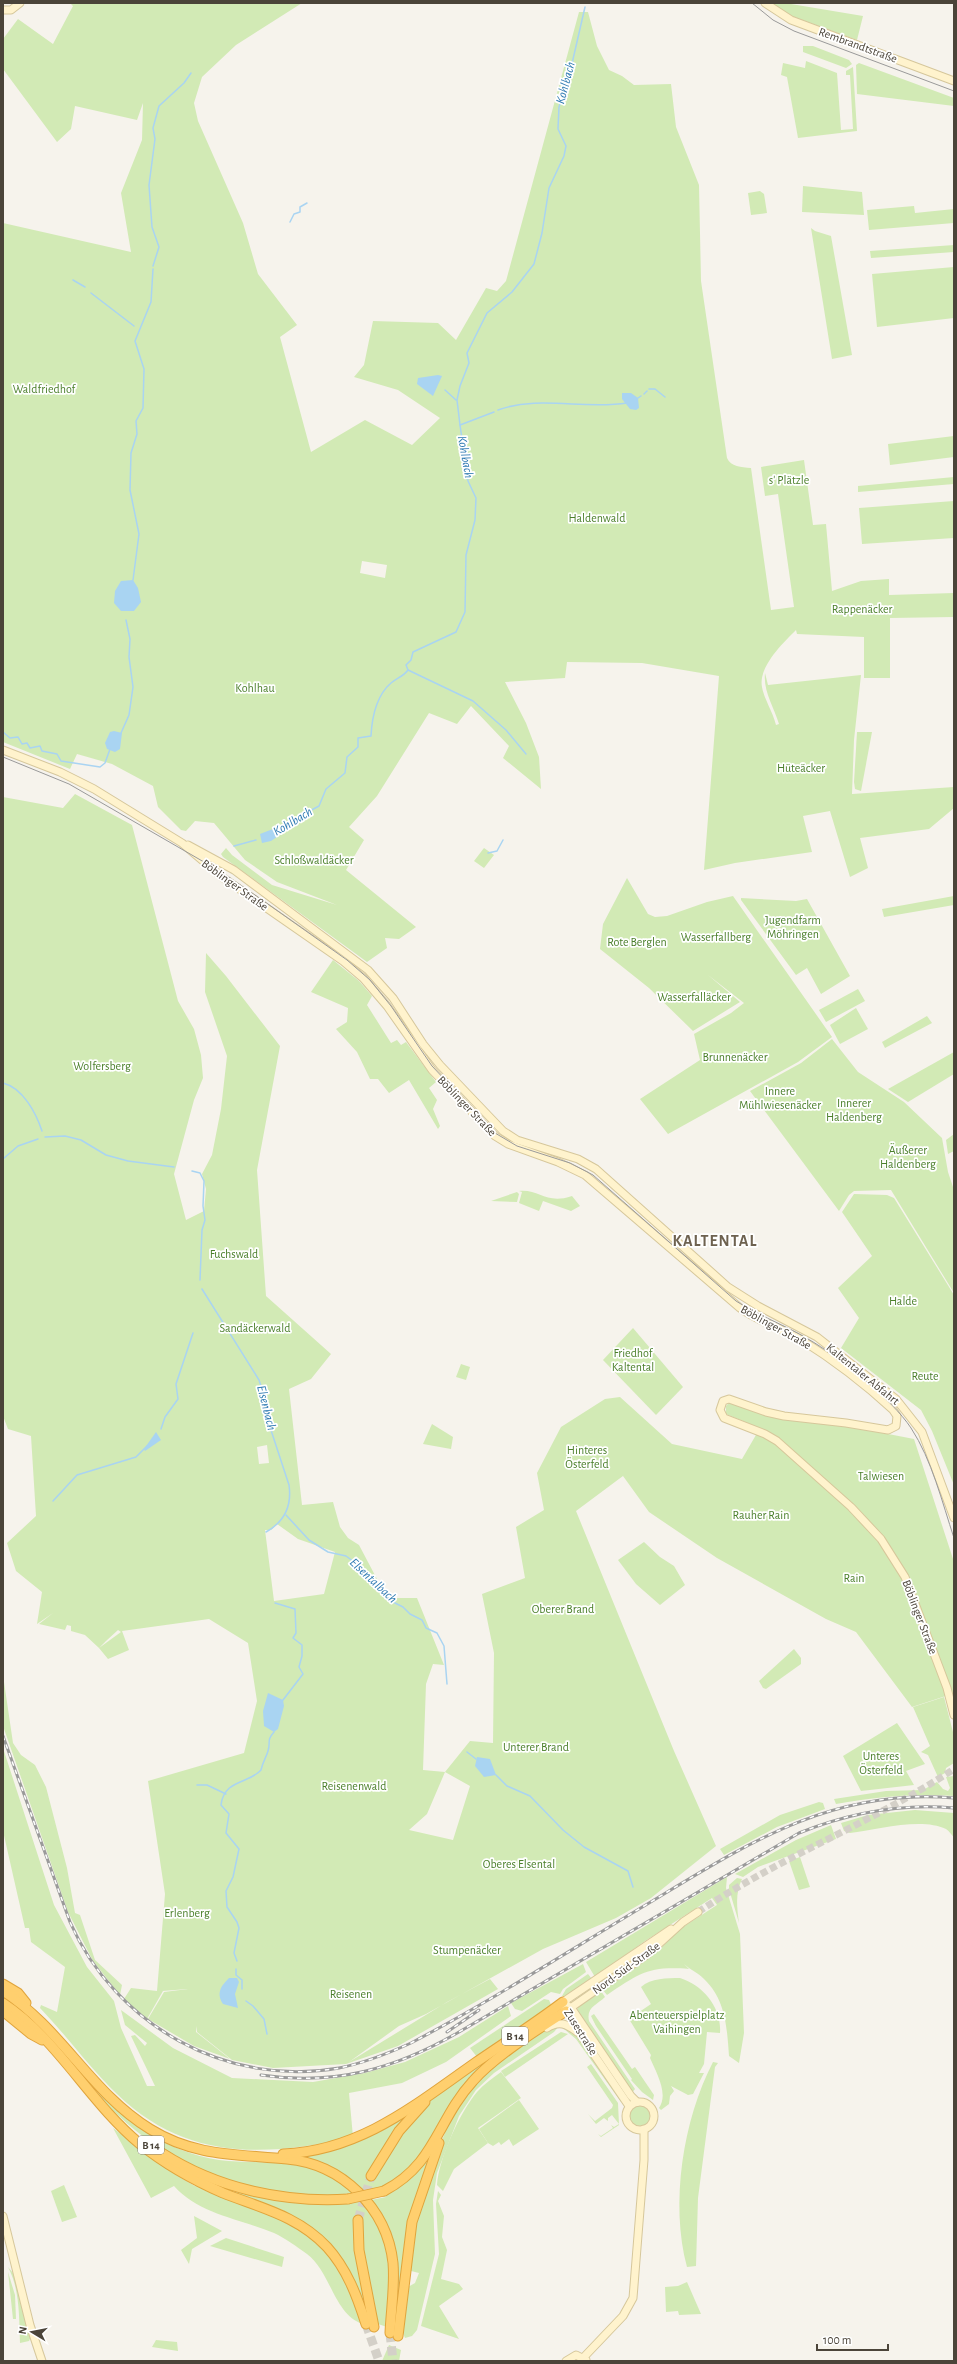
<svg xmlns="http://www.w3.org/2000/svg" width="957" height="2364" viewBox="0 0 957 2364" font-family="'Alegreya Sans',sans-serif">
	<rect width="100%" height="100%" fill="#f6f3ec"/>
	<g fill="#d2eab5" fill-rule="evenodd">
		<path d="M70 3H302L236 45 202 77 194 103 198 121 243 223 258 274 297 325 280 337 311 452 365 420 412 445 440 418 398 390 354 377 364 365 373 321 438 323 456 340 486 288 497 291 506 281 579 12H588L597 46 609 70 622 76 634 85 671 84 676 127 699 185 701 281 727 458C731 467 741 467 751 468L771 610 794 607 778 494 765 496 761 467 804 460 813 525 826 524 832 591 861 581 889 579V595L954 593V617L890 618V678H864V637L797 634 796 630C783 643 758 667 762 687 764 699 773 712 776 725L779 724C774 707 763 691 765 673L768 685 861 675 854 740 852 794 954 787V808L929 829 860 838 868 868 850 877 830 811 803 816 812 852 735 863 704 870 719 676 642 663 567 662 565 678 505 682 526 723 539 757 541 789 503 758 509 746 471 706 457 724 429 713 377 796 349 827 364 840 346 870 416 927 399 939 385 938 387 948 367 962 223 857 221 854 226 848 232 855 272 885 337 905 277 882 245 860 214 823 195 821 186 831 181 830 158 807 153 786 112 764 77 754 70 769 3 742V223L131 252 121 193 142 140 143 103 137 120 75 106 71 129 57 142 3 69V39L18 19 53 44 73 6ZM362 561 387 565 385 578 360 573Z"/>
		<path d="M771 3H785L863 16 857 40 786 14Z"/>
		<path d="M803 46H813L849 60 852 64 846 68 803 52Z"/>
		<path d="M806 61 837 73 841 130 853 129 850 75H846V71L853 67 857 131 798 138 787 77 781 75 783 63 805 68Z"/>
		<path d="M859 63 954 98V106L857 94 856 65Z"/>
		<path d="M803 186 862 192 864 215 802 212Z"/>
		<path d="M760 191 764 194 767 213 751 215 748 193Z"/>
		<path d="M914 206 915 213 954 209V223L869 230 867 210Z"/>
		<path d="M811 228 815 231 831 236 852 355 832 359Z"/>
		<path d="M954 245V252L871 258 870 251Z"/>
		<path d="M954 267V318L877 327 872 274Z"/>
		<path d="M954 436V457L890 465 888 444Z"/>
		<path d="M954 477V484L858 492V486Z"/>
		<path d="M954 501V538L862 544 859 508Z"/>
		<path d="M857 732H872L861 791 855 789 854 782Z"/>
		<path d="M75 794 132 825 178 1001 194 1029 201 1055 203 1078 194 1100 174 1174 186 1220 204 1211 206 1189 202 1174 212 1155 221 1109 227 1056 205 992 206 953 226 976 280 1046 257 1170 266 1296 331 1354 311 1379 289 1389 302 1505 333 1502 340 1527 348 1538 359 1545 387 1598H417L444 1665 433 1664 426 1684 423 1770 445 1772 470 1741 493 1743 494 1653 482 1594 525 1578 516 1527 544 1510 537 1473 561 1427 605 1399 620 1397 672 1444 742 1459 760 1428 726 1414V1406L729 1403 914 1439 954 1562V1700L952 1694 912 1707 856 1632 826 1619 717 1558 649 1512 623 1476 627 1473 576 1511 674 1751 716 1846 651 1898 616 1918 543 1949 426 2014 399 2026 349 2062 447 2002 490 1979 498 1989 398 2046 346 2064 273 2068 232 2060 197 2032 196 2026V2032L230 2059 194 2046 148 2019 164 1992 188 1989 162 1991H163L147 2019 124 1999 131 1988 157 1991 165 1894 148 1781 244 1753 257 1701 248 1643 209 1619 122 1631 129 1650 108 1659 99 1648 121 1632 118 1630 106 1641 102 1637 106 1641 99 1648 85 1635 71 1631V1626L67 1625 65 1630 39 1624 53 1613 37 1624 42 1592 16 1571 7 1543 36 1516 31 1436 8 1429 3 1416V797L63 808ZM267 1445 269 1463 259 1464 257 1447ZM277 1524 298 1539 335 1552 324 1594 274 1601 265 1530H271ZM445 1772 470 1786 453 1840 409 1830 427 1814Z"/>
		<path d="M484 848 494 855 484 868 474 861Z"/>
		<path d="M627 878 648 914 655 917 667 916 707 902 733 896 832 1037 798 1062 668 1134 640 1099 700 1060 694 1034 731 1013 744 1003 708 975 740 1002 693 1031 649 988 600 949 603 924Z"/>
		<path d="M954 896V905L884 917 882 909Z"/>
		<path d="M741 898 796 901 807 899 850 976 821 994 807 968 796 975 741 900Z"/>
		<path d="M333 960 359 981 372 996 367 1005 391 1043 397 1040 401 1045 406 1042 436 1082 429 1088 437 1100 433 1109 440 1126 438 1129 409 1080 389 1093 378 1079H370L357 1052 336 1029 347 1022 348 1008 311 992Z"/>
		<path d="M858 989 865 1001 826 1022 819 1010Z"/>
		<path d="M856 1008 868 1029 840 1044 830 1025Z"/>
		<path d="M927 1016 932 1023 885 1048 882 1042Z"/>
		<path d="M832 1039 858 1072 904 1102 942 1138 948 1172 954 1190V1293L891 1190 854 1191 849 1195 839 1211 750 1091 801 1063Z"/>
		<path d="M954 1052V1074L908 1102 888 1089Z"/>
		<path d="M954 1134V1151L948 1154 946 1140Z"/>
		<path d="M519 1191C540 1189 546 1205 572 1196L580 1206 571 1211 543 1201 539 1211 519 1203 522 1192Z"/>
		<path d="M517 1192 519 1194 517 1202 491 1201Z"/>
		<path d="M854 1194 887 1195 894 1198 954 1295V1485L932 1431 921 1410 841 1348 859 1318 838 1288 872 1256 842 1212Z"/>
		<path d="M633 1328 683 1387 656 1415 603 1360Z"/>
		<path d="M461 1364 470 1367 466 1380 456 1377Z"/>
		<path d="M432 1424 453 1437 451 1449 423 1444Z"/>
		<path d="M644 1542 660 1557 674 1566 685 1585 660 1605 636 1584 618 1560Z"/>
		<path d="M794 1649 801 1658V1664L766 1689 763 1688 759 1681Z"/>
		<path d="M3 1675 13 1743 21 1755 35 1765 46 1787 67 1868 75 1913 80 1915 95 1960 122 1985 120 1995 93 1961 68 1912 3 1726Z"/>
		<path d="M944 1697 954 1736V1763L946 1768 945 1773 938 1777 928 1755 921 1752 930 1746 913 1707Z"/>
		<path d="M897 1723 925 1764 906 1771 914 1785 861 1791 843 1756Z"/>
		<path d="M3 1748 54 1905 87 1967 114 2001 121 2028 147 2086H155L131 2036 135 2035 145 2046 147 2043 125 2025 121 2010 173 2048 232 2078 313 2082 365 2073 405 2062 459 2037 508 2006 511 2016 446 2062 402 2083 349 2093 353 2137C266 2157 186 2161 117 2094 88 2066 67 2036 40 2008L41 2005 57 2012 65 1967 31 1942 29 1928H25L3 1831Z"/>
		<path d="M954 1776V1796C910 1793 878 1797 836 1804L834 1799 886 1791 923 1790 937 1782 943 1789 948 1791 950 1788 946 1777Z"/>
		<path d="M819 1802 823 1803 825 1809 777 1827 724 1855 720 1849 780 1815Z"/>
		<path d="M915 1810 954 1813V1838C952 1835 949 1831 946 1829 921 1817 876 1830 850 1833L844 1831 841 1823 868 1815Z"/>
		<path d="M831 1825 836 1839 758 1867 743 1877 735 1874 796 1840Z"/>
		<path d="M800 1857 810 1887 799 1890 789 1861Z"/>
		<path d="M727 1877 726 1888 740 1934 744 2033 739 2063 729 2056C727 2028 726 2000 704 1979 699 1973 690 1970 684 1964L689 1969C648 1966 640 1973 607 1995L602 1989 658 1951 680 1929 717 1905 712 1898 645 1941 595 1977 586 1962Z"/>
		<path d="M737 1878 742 1879C735 1894 737 1907 739 1923L729 1889V1885Z"/>
		<path d="M583 1964 586 1972 563 1989 560 1994 551 1992 522 2011 515 2009 511 2003Z"/>
		<path d="M588 1974 592 1979 567 1997 562 1996 566 1989Z"/>
		<path d="M680 1978C703 1985 722 2008 720 2033L707 2032 704 2064 699 2073H704L693 2094 688 2095 671 2086 674 2091 670 2096 669 2104 661 2110 659 2108C669 2094 656 2072 650 2058L651 2055 629 2019 651 2004 641 1987C651 1978 667 1978 680 1978Z"/>
		<path d="M601 1991 605 1997C597 2005 586 2007 589 2021L635 2089 631 2094 577 2012 578 2006Z"/>
		<path d="M544 1999 549 2000 552 2007 477 2057 470 2048Z"/>
		<path d="M594 2014 632 2069 635 2067 654 2095 653 2100 642 2092 631 2080 632 2079 596 2026 591 2016Z"/>
		<path d="M552 2015 489 2060 427 2151 390 2185 364 2192C345 2172 322 2161 296 2156L309 2154 418 2105 386 2152 429 2102 441 2091Z"/>
		<path d="M560 2025 554 2032 494 2073 476 2090 459 2116 437 2173 433 2200 435 2254 417 2330 412 2336 405 2338 403 2333 408 2287 415 2283 419 2273 411 2271V2267H409L412 2236 436 2156 451 2117 461 2100 496 2064 547 2029Z"/>
		<path d="M564 2025 576 2033 624 2100 621 2102 576 2039 564 2029Z"/>
		<path d="M561 2032 568 2034 505 2077 501 2071Z"/>
		<path d="M713 2062 718 2063 715 2067 698 2198 696 2266 687 2267C670 2203 683 2120 713 2062Z"/>
		<path d="M591 2064 618 2103 619 2125 601 2137 598 2134 601 2136 607 2132 605 2129 607 2132 613 2128 611 2125 614 2127 619 2124 612 2115 608 2118V2121L604 2118 596 2124 588 2114 595 2121 612 2108 613 2105 587 2067Z"/>
		<path d="M501 2072 521 2098 478 2128 488 2143 454 2169 443 2191 437 2185C439 2158 460 2112 477 2092 484 2084 493 2078 501 2072Z"/>
		<path d="M90 2085C126 2122 167 2152 219 2160 257 2165 290 2157 328 2174 337 2178 346 2187 355 2193L344 2194 346 2197C329 2196 311 2197 294 2196 231 2189 165 2160 119 2116 109 2107 96 2096 90 2085Z"/>
		<path d="M519 2100 539 2129 513 2146 509 2139 501 2145 499 2142 493 2146 488 2143 479 2129Z"/>
		<circle cx="640" cy="2116" r="11"/>
		<path d="M113 2128 173 2173 225 2204 195 2186 198 2185 294 2225 320 2245 331 2258 347 2284 363 2324C334 2315 331 2272 307 2254 297 2247 285 2238 274 2233 240 2219 199 2214 174 2186L151 2198Z"/>
		<path d="M434 2146 420 2191 396 2313 398 2260 371 2200 386 2197 384 2193Z"/>
		<path d="M210 2181 351 2203 363 2201C394 2244 390 2277 387 2327L378 2324 368 2311 349 2270 308 2226 282 2210 210 2183Z"/>
		<path d="M64 2185 77 2217 62 2222 51 2191Z"/>
		<path d="M438 2191 441 2195 438 2201 444 2216 442 2237 447 2250 441 2279 459 2284 463 2289 439 2306 459 2339 421 2326 439 2254 436 2204Z"/>
		<path d="M194 2216 222 2231 192 2249 189 2264 181 2250 197 2238Z"/>
		<path d="M226 2238 284 2257 282 2267 210 2246Z"/>
		<path d="M8 2267 13 2273 31 2337 29 2341 20 2343C19 2318 20 2289 8 2267Z"/>
		<path d="M8 2272 15 2295 16 2319H13Z"/>
		<path d="M687 2282 701 2314 679 2315 678 2311 666 2312 665 2287 678 2286Z"/>
		<path d="M156 2340 177 2342 178 2351 152 2347Z"/>
		<path d="M389 2345 401 2350 399 2361H382Z"/>
	</g>
	<g fill="#a9d4f2">
		<path d="M438 375 442 376 433 396 417 384 418 378Z"/>
		<path d="M622 393H631L638 398 639 408 636 410 630 409 622 399Z"/>
		<path d="M121 581 133 580 138 588 141 602 134 611H121L114 603 115 591Z"/>
		<path d="M114 731 122 733 120 749 115 752 107 749 105 743 110 732Z"/>
		<path d="M278 827 283 829V833L271 841 262 843 260 834Z"/>
		<path d="M156 1432 161 1440 145 1451 144 1449Z"/>
		<path d="M268 1693 283 1700 284 1706 278 1729 274 1732 264 1726 263 1711Z"/>
		<path d="M477 1757 490 1759 496 1775 484 1777 475 1766Z"/>
		<path d="M229 1978H237L239 1982 235 1994 238 2008 223 2004C216 1993 221 1986 229 1978Z"/>
	</g>
	<g fill="none" stroke-linecap="round" stroke-linejoin="round">
		<g stroke="#a9d4f2" stroke-width="1.5">
			<path d="M290 222 294 214 300 212V207L307 203"/>
			<path d="M153 266 159 247 152 227 149 185 155 139 153 128 159 106 184 83 191 73"/>
			<path d="M73 280 85 287"/>
			<path d="M91 293 134 326"/>
			<path d="M649 389H655L665 397"/>
			<path d="M445 390 456 400"/>
			<path d="M644 394 647 391"/>
			<path d="M638 398 641 396"/>
			<path d="M498 410C538 395 585 410 627 403"/>
			<path d="M460 425 494 412"/>
			<path d="M133 580 139 534 130 490 131 453 137 434 136 421 143 408 144 369 135 341 151 302 153 269"/>
			<path d="M408 670 473 701 506 730 526 754"/>
			<path d="M3 732 10 738 18 737 22 744 27 743 30 748 40 746 42 751 57 754 61 761 100 767 105 763 110 749"/>
			<path d="M121 733 129 715 133 687 129 657 130 639 126 620"/>
			<path d="M281 830 293 820 319 806 326 789 345 773 347 757 358 747V738L371 736C372 716 376 696 391 683 397 678 404 676 408 670L406 665 411 660 413 652 456 632 465 612 466 555 475 520 476 498 468 481 460 425 457 400 460 386 469 363 467 353 487 313 512 292 534 264 542 233 549 188 564 156 566 146 558 129 559 107 568 81 585 7"/>
			<path d="M234 846 256 840"/>
			<path d="M488 853 497 851 503 840"/>
			<path d="M3 1083C23 1088 36 1113 42 1131"/>
			<path d="M45 1137 65 1136 81 1140 106 1155 128 1161 174 1167"/>
			<path d="M3 1159 18 1146 38 1139"/>
			<path d="M192 1171 200 1173 204 1181 203 1206 205 1220 202 1230 200 1280"/>
			<path d="M202 1289 259 1380 264 1395 267 1418 289 1485C292 1506 284 1522 266 1532"/>
			<path d="M161 1429 165 1417 178 1399 176 1384 193 1333"/>
			<path d="M53 1501 77 1475 136 1457 147 1446"/>
			<path d="M286 1515 309 1540 328 1552 346 1556 365 1570 371 1580 393 1602 403 1607 410 1614 422 1620 426 1628 437 1633 444 1646 447 1684"/>
			<path d="M275 1603 295 1609 296 1633 293 1638 302 1645V1656L299 1667 303 1674 283 1700"/>
			<path d="M467 1752 476 1759"/>
			<path d="M496 1775 507 1786 530 1796 563 1830 584 1847 628 1871 633 1887"/>
			<path d="M197 1785H207L226 1794"/>
			<path d="M237 1961 234 1953 239 1928 237 1922 227 1907 226 1891 233 1877 239 1849 226 1833 229 1814 221 1805C224 1779 249 1784 261 1770 263 1761 266 1758 268 1751 271 1742 266 1741 274 1732"/>
			<path d="M236 1969V1975L242 1980V1989"/>
			<path d="M246 2001 253 2006 264 2019 267 2034"/>
		</g>
		<path stroke="#d4d0c8" stroke-width="7" stroke-dasharray="7 3.5" stroke-linecap="butt" d="M698 1912C780 1857 872 1823 954 1769"/>
		<g stroke="#d4d0c8" stroke-width="9" stroke-dasharray="9 4.5" stroke-linecap="butt">
			<path d="M358 2220 371 2176"/>
			<path d="M366 2324 379 2361"/>
			<path d="M390 2333 393 2361"/>
		</g>
		<defs>
			<g id="secondary">
				<path d="M765 3 791 20 954 81"/>
				<path d="M3 10H11L20 3"/>
				<path d="M3 750 60 772 94 789 182 843 222 877 343 961 363 978 387 1006 432 1070 495 1136 508 1144 558 1162 585 1175 740 1308C758 1321 780 1328 800 1339 832 1359 865 1384 893 1410L897 1416 896 1426 888 1430 846 1423 784 1416 766 1412 729 1399 723 1401 720 1410 724 1418 765 1434 777 1441 851 1507 881 1539 905 1577 947 1688 954 1715"/>
				<path d="M188 845 234 870 368 970 393 998 423 1044 440 1065 503 1131 517 1140 578 1159 596 1169 728 1287 758 1306 817 1337 896 1399 922 1432 954 1518"/>
				<path d="M563 2002 671 1929"/>
				<path d="M567 2005 572 2009 631 2096 637 2102"/>
				<path d="M564 2006 580 2034 629 2106"/>
				<path d="M566 2011 649 1953 683 1922 698 1912"/>
				<path d="M547 2028C559 2020 567 2024 577 2032"/>
				<circle cx="640" cy="2116" r="14"/>
				<path d="M3 2216 30 2325 42 2361"/>
				<path d="M583 2358 623 2316 633 2298 644 2160V2129"/>
				<path d="M566 2361 576 2355 586 2360"/>
			</g>
			<g id="highway">
				<path d="M3 1984 18 1993 26 2003"/>
				<path d="M3 1991C62 2029 91 2093 150 2129 195 2157 238 2154 287 2159 342 2164 387 2208 393 2263 395 2286 391 2310 390 2333"/>
				<path d="M3 2003C58 2039 89 2102 140 2144 165 2164 193 2180 223 2193 261 2208 298 2216 327 2247 347 2269 357 2296 366 2324"/>
				<path d="M3 2011 31 2034 42 2040"/>
				<path d="M162 2153C216 2188 283 2203 348 2199"/>
				<path d="M283 2154C360 2151 415 2105 475 2063 504 2043 534 2024 563 2002"/>
				<path d="M371 2176 399 2131 425 2102"/>
				<path d="M384 2191C436 2164 437 2120 473 2081 494 2057 538 2029 566 2011"/>
				<path d="M358 2220 359 2250 374 2327"/>
				<path d="M398 2336 412 2222 439 2143"/>
			</g>
		</defs>
		<use href="#secondary" stroke="#d6c79b" stroke-width="9"/>
		<use href="#highway" stroke="#e0a43c" stroke-width="11"/>
		<use href="#secondary" stroke="#fff3cd" stroke-width="7"/>
		<use href="#highway" stroke="#ffcf6e" stroke-width="9"/>
		<g stroke="#9a9a9a" stroke-width="1">
			<path d="M752 3 773 20 794 31 954 91"/>
			<path d="M3 757 69 784 223 873 265 902 347 960 370 980 391 1006 432 1066 495 1133 517 1146 570 1163 593 1175 736 1301C759 1316 785 1325 808 1339 838 1356 892 1399 911 1428 932 1460 942 1502 954 1538"/>
		</g>
		<defs>
			<g id="rail">
				<path d="M3 1736 70 1922C115 2025 227 2088 339 2068 364 2063 387 2054 411 2043 489 2002 564 1954 639 1909 741 1848 829 1787 954 1798"/>
				<path d="M447 2032 479 2010"/>
				<path d="M261 2075C335 2086 395 2069 459 2032L799 1833C849 1813 899 1803 954 1808"/>
			</g>
		</defs>
		<use href="#rail" stroke="#9a9a9a" stroke-width="3"/>
		<use href="#rail" stroke="#fff" stroke-width="1.5" stroke-dasharray="4.5" stroke-linecap="butt"/>
		<defs>
			<path id="highway-bridge" d="M348 2199 384 2191"/>
		</defs>
		<use href="#highway-bridge" stroke="#e0a43c" stroke-width="11" stroke-linecap="butt"/>
		<use href="#highway-bridge" stroke="#ffcf6e" stroke-width="9"/>
	</g>
	<g text-anchor="middle" dominant-baseline="central" stroke-width="3.5" stroke-linejoin="round" paint-order="stroke">
		<g fill="#fff" stroke="#817c74" stroke-width="1">
			<rect x="502" y="2027" width="26" height="18" rx="3"/>
			<rect x="138" y="2136" width="26" height="18" rx="3"/>
		</g>
		<g font-size="11" font-weight="bold" fill="#4b4439">
			<text x="515" y="2036">B 14</text>
			<text x="151" y="2145">B 14</text>
		</g>
		<g font-size="12" fill="#4b4439" stroke="#fff">
			<text transform="translate(858 45) rotate(20)">Rembrandtstraße</text>
			<text transform="translate(235 885) rotate(36)">Böblinger Straße</text>
			<text transform="translate(467 1106) rotate(46)">Böblinger Straße</text>
			<text transform="translate(776 1327) rotate(29)">Böblinger Straße</text>
			<text transform="translate(863 1374) rotate(39)">Kaltentaler Abfahrt</text>
			<text transform="translate(920 1617) rotate(69)">Böblinger Straße</text>
			<text transform="translate(626 1968) rotate(-36)">Nord-Süd-Straße</text>
			<text transform="translate(581 2032) rotate(58)">Zusestraße</text>
		</g>
		<g font-size="12" fill="#4a7f2a" stroke="#fff">
			<text x="44" y="389">Waldfriedhof</text>
			<text x="789" y="480">s' Plätzle</text>
			<text x="597" y="518">Haldenwald</text>
			<text x="862" y="609">Rappenäcker</text>
			<text x="255" y="688">Kohlhau</text>
			<text x="801" y="768">Hüteäcker</text>
			<text x="314" y="860">Schloßwaldäcker</text>
			<text x="793" y="920">Jugendfarm<tspan x="793" dy="14">Möhringen</tspan></text>
			<text x="716" y="937">Wasserfallberg</text>
			<text x="637" y="942">Rote Berglen</text>
			<text x="694" y="997">Wasserfalläcker</text>
			<text x="735" y="1057">Brunnenäcker</text>
			<text x="102" y="1066">Wolfersberg</text>
			<text x="780" y="1091">Innere<tspan x="780" dy="14">Mühlwiesenäcker</tspan></text>
			<text x="854" y="1103">Innerer<tspan x="854" dy="14">Haldenberg</tspan></text>
			<text x="908" y="1150">Äußerer<tspan x="908" dy="14">Haldenberg</tspan></text>
			<text x="234" y="1254">Fuchswald</text>
			<text x="903" y="1301">Halde</text>
			<text x="255" y="1328">Sandäckerwald</text>
			<text x="633" y="1353">Friedhof<tspan x="633" dy="14">Kaltental</tspan></text>
			<text x="925" y="1376">Reute</text>
			<text x="587" y="1450">Hinteres<tspan x="587" dy="14">Österfeld</tspan></text>
			<text x="881" y="1476">Talwiesen</text>
			<text x="761" y="1515">Rauher Rain</text>
			<text x="854" y="1578">Rain</text>
			<text x="563" y="1609">Oberer Brand</text>
			<text x="536" y="1747">Unterer Brand</text>
			<text x="881" y="1756">Unteres<tspan x="881" dy="14">Österfeld</tspan></text>
			<text x="354" y="1786">Reisenenwald</text>
			<text x="519" y="1864">Oberes Elsental</text>
			<text x="187" y="1913">Erlenberg</text>
			<text x="467" y="1950">Stumpenäcker</text>
			<text x="351" y="1994">Reisenen</text>
			<text x="677" y="2015">Abenteuerspielplatz<tspan x="677" dy="14">Vaihingen</tspan></text>
		</g>
		<g font-size="13" font-style="italic" fill="#2e7ab2" stroke="#fff">
			<text transform="translate(566 83) rotate(-75)">Kohlbach</text>
			<text transform="translate(465 457) rotate(80)">Kohlbach</text>
			<text transform="translate(293 822) rotate(-31)">Kohlbach</text>
			<text transform="translate(266 1408) rotate(76)">Elsenbach</text>
			<text transform="translate(373 1581) rotate(43)">Elsentalbach</text>
		</g>
		<g font-size="16" font-weight="bold" letter-spacing="1" fill="#6e6250" stroke="#fff">
			<text x="715" y="1241">KALTENTAL</text>
		</g>
	</g>
	<rect width="957" height="2364" fill="none" stroke="#4b4439" stroke-width="8"/>
	<g transform="translate(32 2332) rotate(280)" stroke="#ffffff" stroke-width="3" paint-order="stroke">
	<path d="M0-3L7 15L0 10L-7 15Z" fill="#4b4439"/>
	<text y="-6" font-size="11" font-weight="bold" text-anchor="middle" fill="#4b4439">N</text>
	</g>
	<path d="M817 2344v6h71v-6" fill="none" stroke="#4b4439" stroke-width="2"/>
	<text x="823" y="2344" font-size="12" fill="#4b4439" stroke="#ffffff" stroke-width="3" paint-order="stroke">100 m</text>
</svg>
